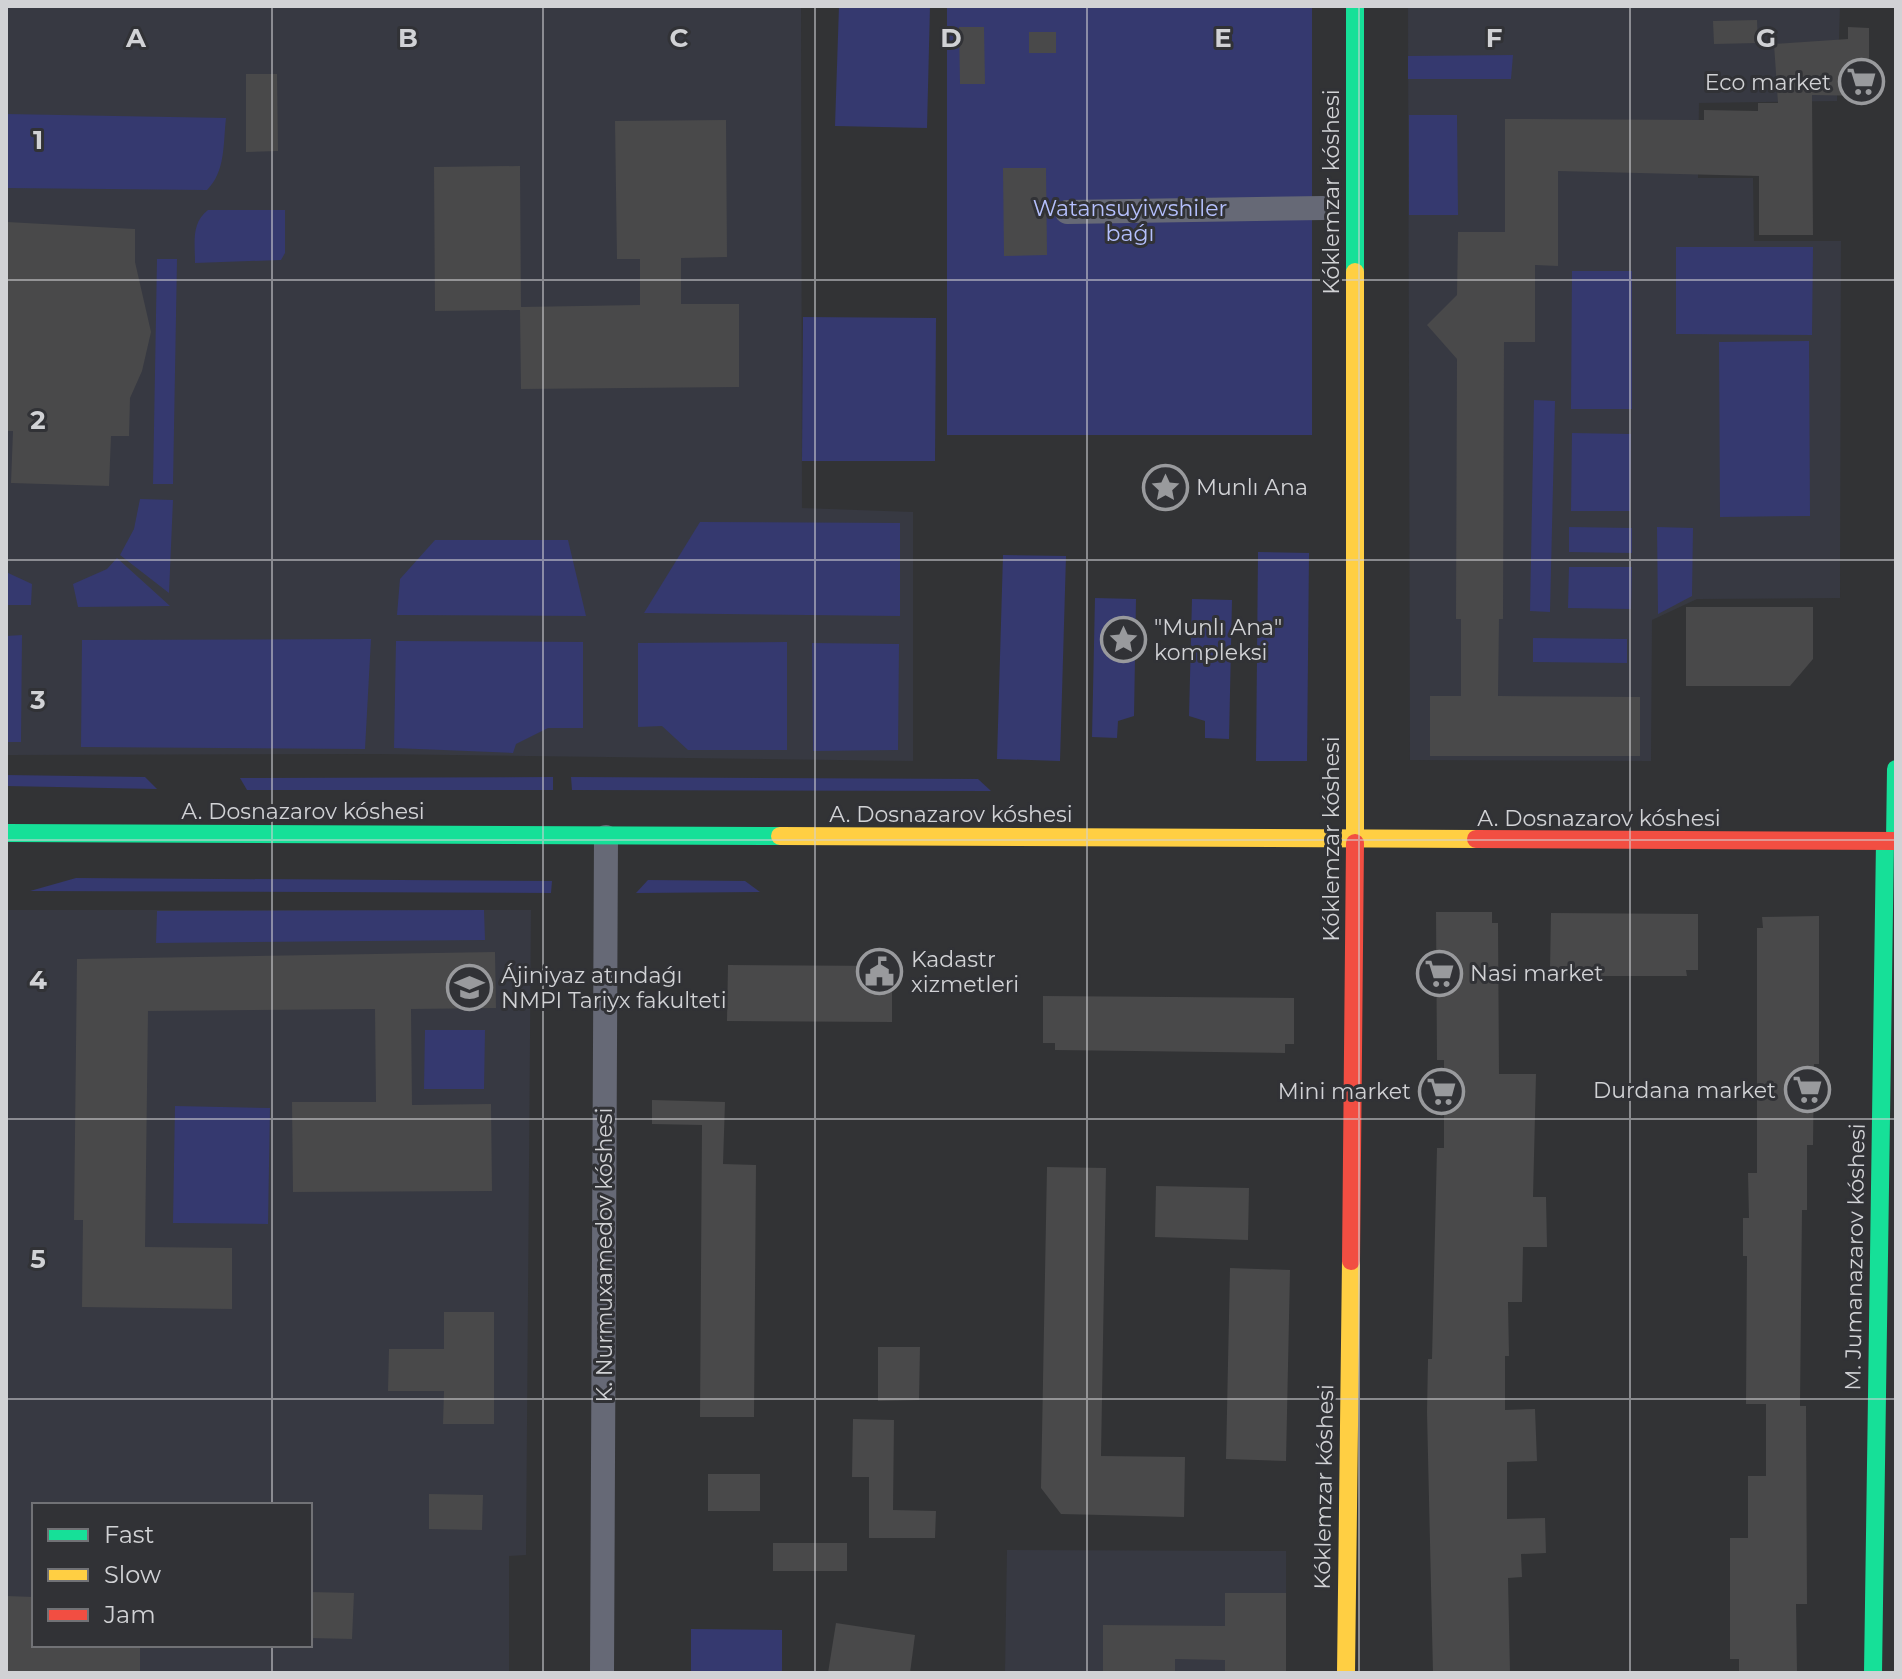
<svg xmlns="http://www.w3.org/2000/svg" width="1902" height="1679" viewBox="0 0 1902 1679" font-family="Montserrat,sans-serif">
	<rect width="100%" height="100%" fill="#323335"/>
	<g fill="#373942" fill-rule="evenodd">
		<path d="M6 6H801L802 508 913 512V761L377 754 6 755Z"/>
		<path d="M1408 6H1840L1837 101 1699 103 1698 178H1753L1754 241H1841L1840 598 1697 599 1652 620 1651 761 1410 760Z"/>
		<path d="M6 910H531L526 1555 509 1556V1673H6ZM34 1505H310V1645H34Z"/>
		<path d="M1007 1550 1286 1551V1673H1005Z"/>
	</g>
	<g fill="#35396f">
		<path d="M839 6H930L927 128 835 126Z"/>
		<rect x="947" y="6" width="365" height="429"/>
		<path d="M1513 55 1511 79H1408V56Z"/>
		<path d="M6 114 226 118C223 143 226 171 207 190L6 188Z"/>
		<path d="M1409 115H1457L1458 215H1409Z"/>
		<path d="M208 210H285V253L281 260 195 263C195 242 191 223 208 210Z"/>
		<path d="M1676 247H1813L1812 335 1676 334Z"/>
		<path d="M157 259H177L173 484H153Z"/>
		<path d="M1572 271H1632V409H1571Z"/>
		<path d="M803 317 936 318 935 461H802Z"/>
		<path d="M1809 341 1810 516 1720 517 1719 342Z"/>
		<path d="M1534 400 1555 401 1550 612 1530 611Z"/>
		<path d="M1572 433 1631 434 1630 511H1571Z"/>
		<path d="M140 499 173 500 169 593 120 555 134 529Z"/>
		<path d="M700 522 900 523V616L644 613Z"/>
		<path d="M1569 527 1632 528V553L1569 552Z"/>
		<path d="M1657 527 1693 528 1692 596 1658 614Z"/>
		<path d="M435 540H568L586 616 397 615 400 579Z"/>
		<path d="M1258 552 1309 553 1307 761H1256Z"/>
		<path d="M1003 555 1066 556 1060 761 997 759Z"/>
		<path d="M117 558 170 606 78 607 73 584 107 569Z"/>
		<path d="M1569 567H1632L1631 609 1568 608Z"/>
		<path d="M6 572 32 584 31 605H6Z"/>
		<path d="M1095 598 1136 599 1134 716 1118 721 1117 738 1092 737Z"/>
		<path d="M1192 599 1232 600 1229 739 1205 738V721L1189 716Z"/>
		<path d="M22 635 21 742H6V636Z"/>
		<path d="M1533 638 1627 639V663L1533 662Z"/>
		<path d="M371 639 365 749 81 747 82 640Z"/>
		<path d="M396 641 583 642V728H548L516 744 513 753 394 748Z"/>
		<path d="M787 642V750H688L662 726 638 727V643Z"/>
		<path d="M812 643 899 644 898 750 813 751Z"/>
		<path d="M6 775 145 777 157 789 6 786Z"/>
		<path d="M553 777V790H247L240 778Z"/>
		<path d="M571 777 978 779 991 791 572 790Z"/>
		<path d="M76 878 552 881 551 893 30 891Z"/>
		<path d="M648 880 745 881 760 892 636 893Z"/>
		<path d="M484 910 485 940 156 943 157 911Z"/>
		<path d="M425 1030H485L484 1089H424Z"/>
		<path d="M175 1106 270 1108 268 1224 173 1223Z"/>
		<path d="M691 1629 782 1630V1673H691Z"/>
	</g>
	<g fill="#49494a">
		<path d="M1757 20 1758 43 1714 44 1713 21Z"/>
		<path d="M959 27H984L985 84H960Z"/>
		<path d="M1848 27 1869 28V96L1812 95 1813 235H1759V176L1558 171V266L1535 265V342H1504L1503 619H1499L1498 696 1640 697V756H1430V696H1461V619H1456L1457 359 1427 325 1457 295 1458 232H1505V119L1704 120V110L1758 111V103H1778L1774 44 1848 39Z"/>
		<rect x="1029" y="32" width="27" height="21"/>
		<path d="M246 74H277L278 151 246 152Z"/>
		<path d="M726 120 727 257 681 258V304H739V387L521 389 520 310 435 311 434 167 520 166 521 307 640 305V259H617L615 121Z"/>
		<path d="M1003 168H1046L1047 255 1004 256Z"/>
		<path d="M7 222 135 229V262L151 332 142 371 130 398 129 436H111L109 486 11 483 13 431H6Z"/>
		<path d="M1686 607H1813V659L1790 686H1686Z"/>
		<path d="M1436 912H1492V923H1498L1499 1074H1536L1533 1197H1546L1547 1247H1523L1522 1302H1508L1509 1356H1505V1410L1535 1409 1537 1461 1507 1462V1519L1545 1518 1546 1553 1521 1554 1522 1577 1508 1578 1510 1673H1433L1427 1412 1428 1359H1432L1437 1148H1444V1060H1437Z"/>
		<path d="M1551 913 1698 914V970H1686L1687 976H1564V970H1550Z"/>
		<path d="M1819 916V1064H1814L1813 1145H1807V1210H1802L1800 1406H1806L1807 1604H1796L1797 1673H1739V1659H1730V1538H1748V1476H1766V1404H1746L1747 1256H1743V1218H1749L1748 1173H1757V928H1763L1762 917Z"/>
		<path d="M495 952 496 1008 411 1009 412 1105 491 1104 492 1191 293 1192 292 1102H376L375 1009 148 1011 145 1247 232 1248V1309L82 1307 83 1220H74L77 959Z"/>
		<path d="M728 965 892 966V1022L727 1021Z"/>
		<path d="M1043 996 1294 998V1044H1285V1053L1055 1050V1043H1043Z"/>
		<path d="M652 1100 725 1102 723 1164 756 1165 754 1417H700L702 1125 652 1124Z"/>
		<path d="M1047 1167 1106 1168 1101 1456 1185 1457 1184 1517 1061 1514 1041 1488Z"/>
		<path d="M1156 1186 1249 1188 1248 1240 1155 1237Z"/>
		<path d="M1230 1268 1290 1270 1286 1461 1226 1459Z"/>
		<path d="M444 1312H494V1424H443L444 1391H388L389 1349H444Z"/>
		<path d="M878 1347H920L919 1400 878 1401Z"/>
		<path d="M853 1419 894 1420 893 1510 936 1511 935 1538H869V1477H852Z"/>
		<rect x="708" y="1474" width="52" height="37"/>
		<path d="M429 1494 483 1495 482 1530 429 1529Z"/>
		<rect x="773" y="1543" width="74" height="28"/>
		<path d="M310 1592 354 1593 352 1639 310 1638Z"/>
		<path d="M1225 1593H1286V1673H1225V1660L1175 1659V1673H1103V1625L1225 1626Z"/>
		<path d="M6 1596 34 1597V1645H140V1673H6Z"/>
		<path d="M836 1623 915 1635 910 1673H828Z"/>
	</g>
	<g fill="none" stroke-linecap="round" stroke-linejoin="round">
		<g stroke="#666976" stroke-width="24">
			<path d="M1067 212 1323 208"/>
			<path d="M602 1673 606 837"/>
		</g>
		<g stroke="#16e098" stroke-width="18">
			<path d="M1355 6V272"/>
			<path d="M6 833 780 836"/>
			<path d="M1895 841 1896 769"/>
			<path d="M1873 1673 1885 841"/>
		</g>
		<g stroke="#ffcf43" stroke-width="18">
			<path d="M1355 272V843"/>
			<path d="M780 836 1476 839"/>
			<path d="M1346 1673 1351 1261"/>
		</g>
		<g stroke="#f24e42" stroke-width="18">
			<path d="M1476 839 1896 841"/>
			<path d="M1351 1261 1355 843"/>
		</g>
	</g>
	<path fill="none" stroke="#d1d2d5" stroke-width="2" stroke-opacity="0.55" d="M272 6V1505M543 6V1673M815 6V1673M1087 6V1673M1359 6V1673M1630 6V1673M6 280H1896M6 560H1896M6 840H1896M6 1119H1896M6 1399H1896M272 1645V1673"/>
	<defs>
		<symbol id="supermarket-ring" viewBox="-11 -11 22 22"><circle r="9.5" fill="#313236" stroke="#999a9d" stroke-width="1.5"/><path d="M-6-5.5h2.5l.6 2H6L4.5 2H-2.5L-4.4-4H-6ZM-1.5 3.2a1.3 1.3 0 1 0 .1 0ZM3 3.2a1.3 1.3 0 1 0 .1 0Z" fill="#999a9d"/></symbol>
		<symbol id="sight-ring" viewBox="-11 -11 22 22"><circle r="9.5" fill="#313236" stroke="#999a9d" stroke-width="1.5"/><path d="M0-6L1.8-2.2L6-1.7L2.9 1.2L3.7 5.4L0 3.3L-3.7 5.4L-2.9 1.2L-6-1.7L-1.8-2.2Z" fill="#999a9d"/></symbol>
		<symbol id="civic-ring" viewBox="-11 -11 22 22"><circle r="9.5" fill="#313236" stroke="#999a9d" stroke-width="1.5"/><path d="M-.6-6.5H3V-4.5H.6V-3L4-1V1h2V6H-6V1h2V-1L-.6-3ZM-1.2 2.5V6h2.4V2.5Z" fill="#999a9d"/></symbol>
		<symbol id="university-ring" viewBox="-11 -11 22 22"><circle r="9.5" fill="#313236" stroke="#999a9d" stroke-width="1.5"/><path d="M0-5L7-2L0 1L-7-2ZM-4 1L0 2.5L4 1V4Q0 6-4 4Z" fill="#999a9d"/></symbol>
	</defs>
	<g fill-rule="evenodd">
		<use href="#supermarket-ring" x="1836" y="56" width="51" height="51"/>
		<use href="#sight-ring" x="1140" y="462" width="51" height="51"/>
		<use href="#sight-ring" x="1098" y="614" width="51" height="51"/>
		<use href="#civic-ring" x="854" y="946" width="51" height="51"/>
		<use href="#supermarket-ring" x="1414" y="948" width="51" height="51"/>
		<use href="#university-ring" x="444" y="962" width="51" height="51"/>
		<use href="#supermarket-ring" x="1782" y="1064" width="51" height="51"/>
		<use href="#supermarket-ring" x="1416" y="1066" width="51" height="51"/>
	</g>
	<g text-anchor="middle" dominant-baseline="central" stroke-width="6" stroke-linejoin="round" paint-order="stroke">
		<g font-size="22" fill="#d1d2d5" stroke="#313236" text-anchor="start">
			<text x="1831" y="82" text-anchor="end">Eco market</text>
			<text x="1196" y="487">Munlı Ana</text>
			<text x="1154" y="627">"Munlı Ana"<tspan x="1154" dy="25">kompleksi</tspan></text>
			<text x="911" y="959">Kadastr<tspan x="911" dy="25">xizmetleri</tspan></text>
			<text x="1470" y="973">Nasi market</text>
			<text x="501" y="975">Ájiniyaz atındaǵı<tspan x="501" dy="25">NMPI Tariyx fakulteti</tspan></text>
			<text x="1776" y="1090" text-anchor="end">Durdana market</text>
			<text x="1411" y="1091" text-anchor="end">Mini market</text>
		</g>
		<g font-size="22" fill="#d1d2d5" stroke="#313236">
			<text transform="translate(1331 192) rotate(-90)">Kóklemzar kóshesi</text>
			<text x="303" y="811">A. Dosnazarov kóshesi</text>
			<text x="951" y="814">A. Dosnazarov kóshesi</text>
			<text x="1599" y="818">A. Dosnazarov kóshesi</text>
			<text transform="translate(1331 839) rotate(-90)">Kóklemzar kóshesi</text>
			<text transform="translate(604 1255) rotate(-90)">K. Nurmuxamedov kóshesi</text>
			<text transform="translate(1855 1257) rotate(-89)">M. Jumanazarov kóshesi</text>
			<text transform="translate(1324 1487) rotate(-89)">Kóklemzar kóshesi</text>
		</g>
		<g font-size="22" fill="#b5c0fd" stroke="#313236">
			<text x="1130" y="208">Watansuyiwshiler<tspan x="1130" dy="25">baǵı</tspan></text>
		</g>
	</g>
	<g font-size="26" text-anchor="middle" font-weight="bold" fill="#d1d2d5" stroke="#313236" stroke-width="6" stroke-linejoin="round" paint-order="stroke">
		<text x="136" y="47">A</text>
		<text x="408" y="47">B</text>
		<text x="679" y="47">C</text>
		<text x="951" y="47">D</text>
		<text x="1223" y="47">E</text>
		<text x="1494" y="47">F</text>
		<text x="1766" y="47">G</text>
		<text x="38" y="149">1</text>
		<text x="38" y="429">2</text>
		<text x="38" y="709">3</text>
		<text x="38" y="989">4</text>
		<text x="38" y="1268">5</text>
	</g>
	<rect width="1902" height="1679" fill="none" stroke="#d1d2d5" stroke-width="16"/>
	<rect x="32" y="1503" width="280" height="144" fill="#313236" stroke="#717276" stroke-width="2"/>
	<rect x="48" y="1529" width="40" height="12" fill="#16e098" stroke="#717276" stroke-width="2"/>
	<text x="104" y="1543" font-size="24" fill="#d1d2d5">Fast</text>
	<rect x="48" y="1569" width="40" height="12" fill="#ffcf43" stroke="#717276" stroke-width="2"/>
	<text x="104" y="1583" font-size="24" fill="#d1d2d5">Slow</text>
	<rect x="48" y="1609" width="40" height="12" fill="#f24e42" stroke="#717276" stroke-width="2"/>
	<text x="104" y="1623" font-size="24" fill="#d1d2d5">Jam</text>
</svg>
